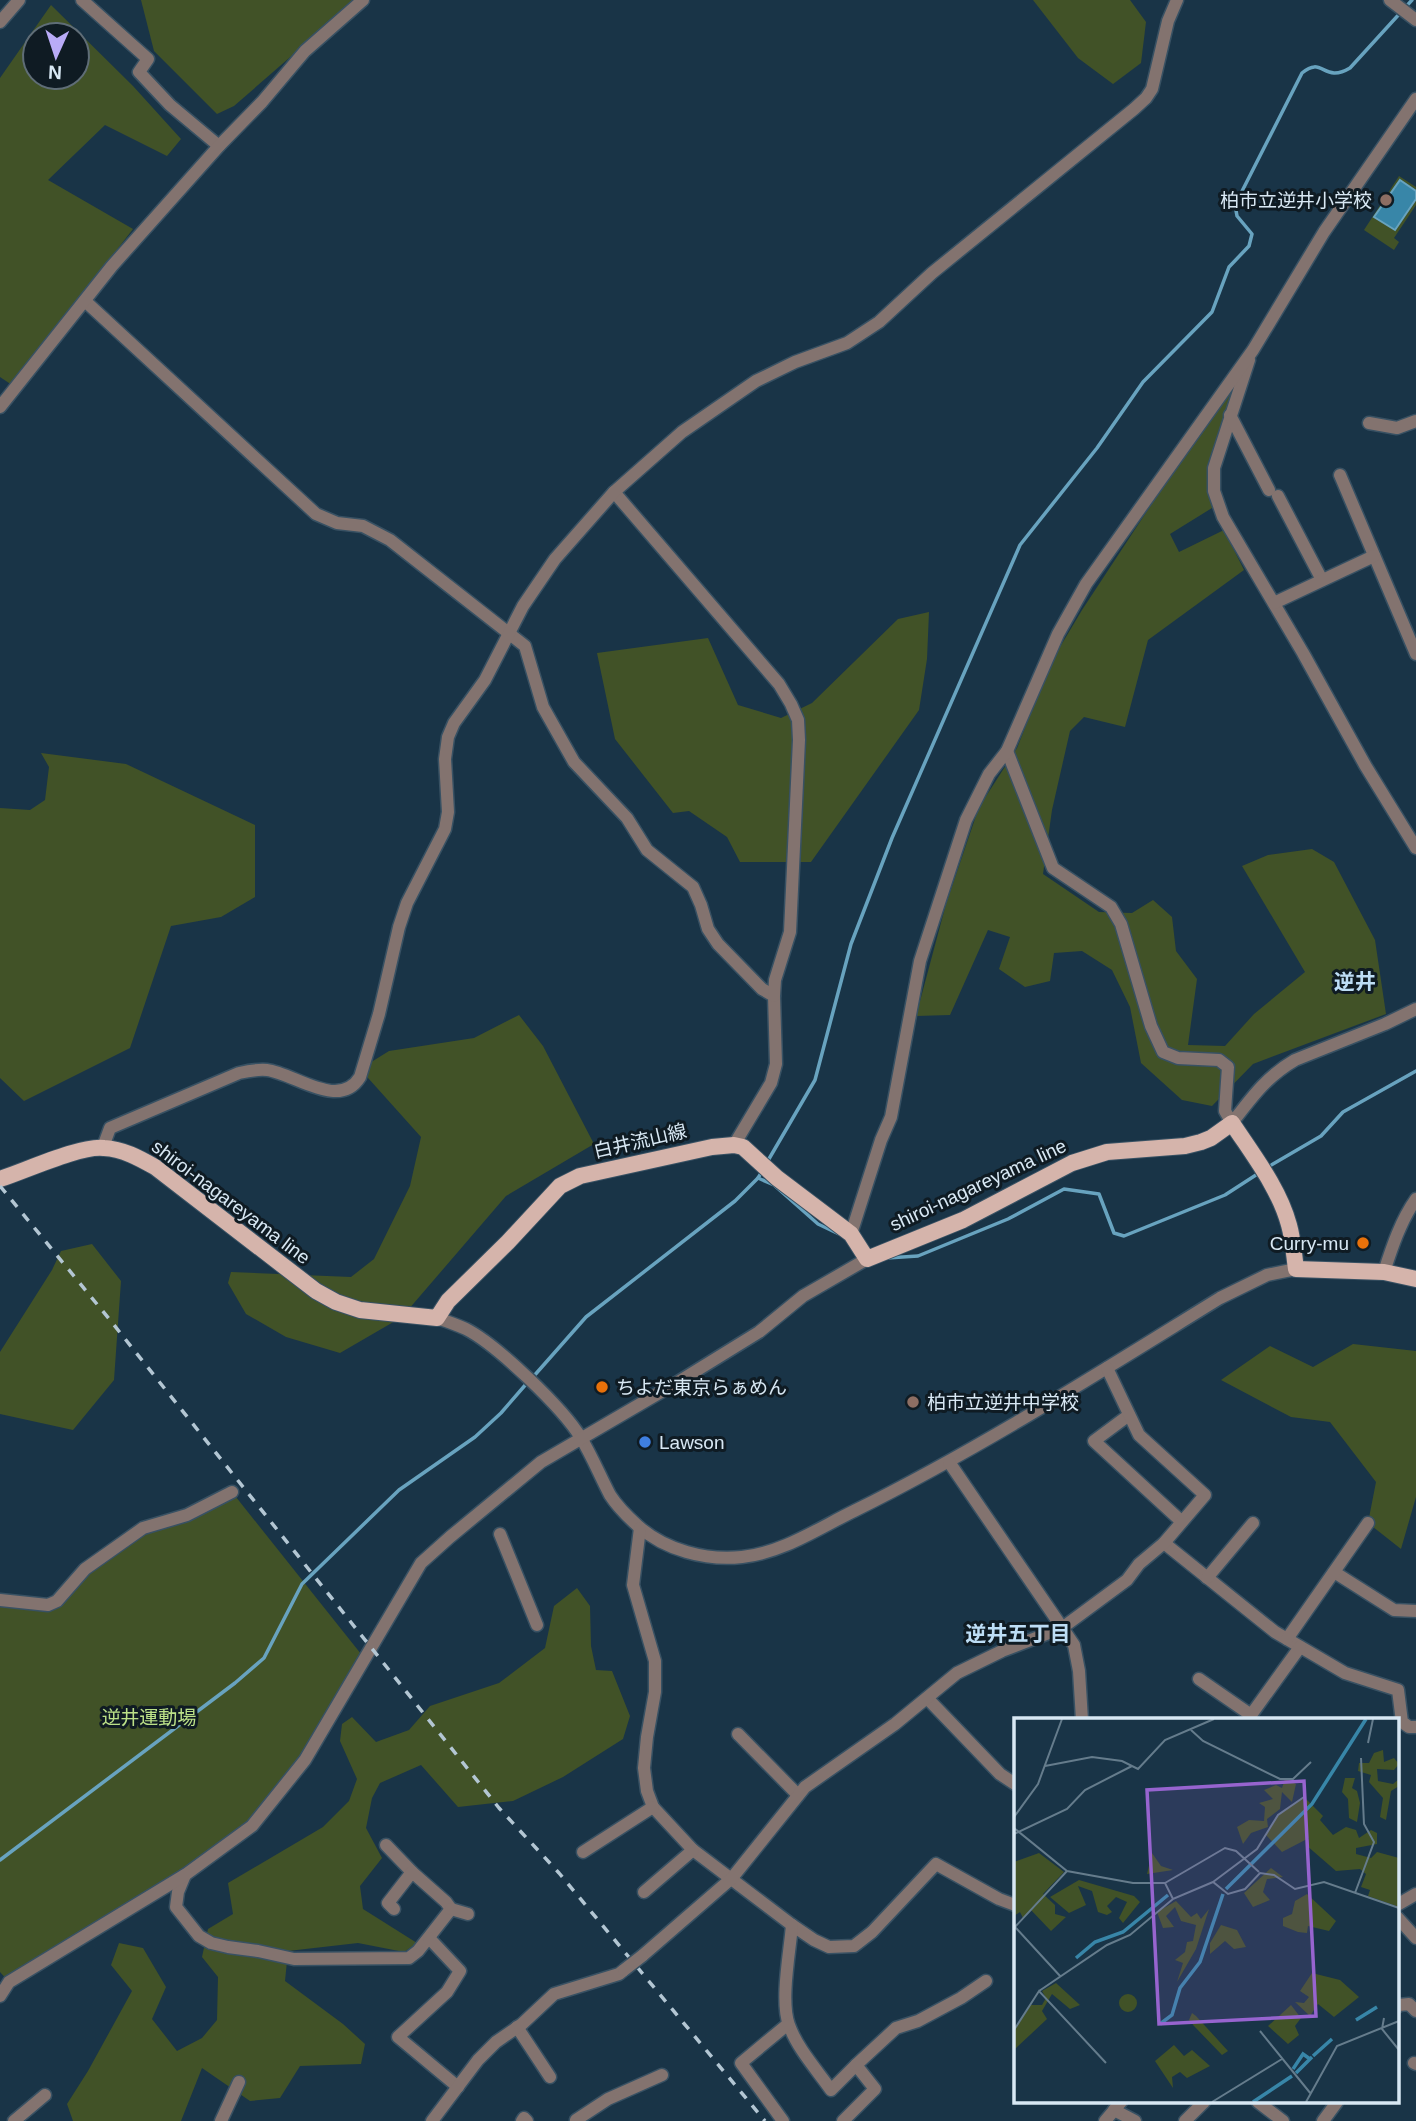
<svg xmlns="http://www.w3.org/2000/svg" width="1416" height="2121" viewBox="0 0 1416 2121" font-family="Arial,'Noto Sans JP',sans-serif">
	<rect width="100%" height="100%" fill="#193447"/>
	<g fill="#415227" fill-rule="evenodd">
		<path d="M141 0H356L234 106 217 114 154 51Z"/>
		<path d="M1033 0H1130L1146 22 1141 63 1113 84 1078 58Z"/>
		<path d="M51 5 133 86 181 139 167 156 105 125 48 180 133 229 12 385 0 377V78ZM35 35H77V77H35Z"/>
		<path d="M1399 176 1416 187V205L1394 238 1399 242 1394 250 1364 230Z"/>
		<path d="M1240 376 1209 466 1212 508 1170 534 1179 552 1224 530 1244 570 1148 640 1125 727 1084 717 1070 731 1052 810 1043 874 1099 912 1132 913 1153 900 1172 917 1176 951 1197 979 1188 1045 1225 1046 1254 1014 1305 972 1242 866 1268 855 1312 849 1334 862 1375 940 1386 1014 1253 1064 1212 1106 1182 1100 1141 1063 1130 1007 1112 970 1082 951 1054 953 1050 981 1025 987 999 969 1010 937 988 930 950 1015 916 1016 946 904 979 807 1017 748 1051 662 1082 610 1218 403Z"/>
		<path d="M929 612 927 659 919 710 811 862H740L727 837 689 811 673 813 615 739 597 653 708 638 738 705 781 718 812 703 898 619Z"/>
		<path d="M41 753 126 764 255 825V897L221 917 171 926 130 1048 24 1101 0 1078V808L30 810 45 800 49 767Z"/>
		<path d="M519 1015 543 1046 594 1144 506 1196 402 1317 340 1353 286 1337 246 1314 228 1283 231 1272 351 1277 374 1259 410 1186 421 1137 360 1069 389 1051 474 1038Z"/>
		<path d="M92 1244 121 1281 114 1380 73 1430 0 1414V1352L52 1270 61 1251Z"/>
		<path d="M1353 1344 1416 1351V1497L1401 1549 1368 1523 1376 1482 1330 1422 1291 1417 1221 1380 1270 1346 1313 1367Z"/>
		<path d="M232 1492 365 1659 305 1760 252 1826 9 1982 0 1972V1606L57 1601 143 1528Z"/>
		<path d="M577 1588 590 1606 591 1646 596 1670 612 1671 630 1716 623 1739 563 1777 513 1801 458 1807 421 1765 380 1783 372 1798 366 1828 382 1858 360 1886 363 1909 417 1943 404 1952 358 1943 288 1951 285 1981 343 2024 365 2044 361 2064 300 2066 280 2098 250 2101 202 2068 181 2121H73L67 2104 88 2071 132 1991 111 1965 119 1943 143 1948 166 1987 152 2019 177 2051 202 2038 217 2020 218 1977 202 1957 208 1929 233 1914 228 1883 323 1827 349 1801 357 1779 340 1741 342 1724 352 1717 376 1742 409 1730 430 1706 499 1683 545 1648 554 1606Z"/>
	</g>
	<path fill="#3886a8" stroke="#68a3bf" stroke-width="2" d="M1400 180 1416 191V199L1395 230 1374 217Z"/>
	<g fill="none" stroke-linecap="round" stroke-linejoin="round">
		<g stroke="#68a3bf" stroke-width="3.5">
			<path d="M766 1164 815 1080 851 944 892 838 1020 545 1097 448 1143 382 1212 312 1229 267 1249 246 1252 234 1237 216 1235 205 1302 73C1323 55 1323 84 1350 68L1412 0"/>
			<path d="M1268 1167 1321 1136 1343 1112 1416 1071"/>
			<path d="M758 1178 774 1185 818 1224 839 1234"/>
			<path d="M887 1258 918 1256 1008 1219 1064 1189 1099 1194 1114 1233 1124 1236 1225 1195 1259 1173"/>
			<path d="M533 1377 586 1317 735 1201 758 1178 763 1170"/>
			<path d="M0 1860 235 1683 264 1658 302 1584 399 1490 475 1437 501 1413 527 1383"/>
		</g>
		<defs>
			<g id="minor">
				<path d="M82 0 148 59 139 72 170 105 219 146"/>
				<path d="M1390 0 1416 20"/>
				<path d="M0 22 19 0"/>
				<path d="M85 301 316 514 337 523 363 526 390 540 525 646 543 707 574 762 627 818 647 850 693 887 701 905 708 929 718 944 762 989 774 996 776 1064 771 1083 734 1145"/>
				<path d="M1249 360 1214 468V491L1223 517 1303 653 1365 765 1416 848"/>
				<path d="M0 407 112 266 219 146 262 102 305 51 363 0"/>
				<path d="M1230 415 1269 490"/>
				<path d="M1369 423 1397 428 1416 421"/>
				<path d="M1340 475 1416 654"/>
				<path d="M614 492 779 684 791 704 798 720 799 740 790 932 775 980 774 996"/>
				<path d="M1278 496 1322 580"/>
				<path d="M1274 603 1374 556"/>
				<path d="M1007 751 1053 868 1111 907 1121 924 1151 1026 1163 1052 1178 1058 1219 1060 1228 1067 1225 1111 1232 1123C1252 1097 1266 1077 1295 1060L1385 1024 1416 1009"/>
				<path d="M103 1147 110 1128 239 1073C248 1071 257 1069 267 1070 294 1073 339 1111 360 1077L379 1014 399 927 407 903 445 829 448 812 445 759 448 737 454 723 485 680 523 606 555 559 614 492 682 432 756 381 795 362 847 343 879 322 932 273 1134 109 1146 98 1152 89 1168 21 1177 0"/>
				<path d="M851 1234 881 1140 891 1117 920 961 966 820 989 774 1007 751 1058 634 1086 584 1253 350 1324 232 1416 99"/>
				<path d="M1384 1272C1392 1247 1401 1220 1416 1199"/>
				<path d="M437 1318C446 1321 457 1325 466 1329 497 1345 563 1408 581 1438 592 1456 600 1476 610 1495 617 1506 628 1517 638 1526 665 1550 706 1561 742 1557 782 1553 819 1528 854 1511 981 1448 1100 1372 1220 1298L1267 1275 1296 1269"/>
				<path d="M1129 1415 1094 1441 1181 1521"/>
				<path d="M949 1462 1074 1645 1079 1671 1082 1720"/>
				<path d="M640 1528 633 1585 655 1661V1692L647 1737 644 1768 647 1791 653 1807 693 1850 792 1925 814 1940 829 1947 854 1946 872 1932 936 1864 999 1899 1015 1905"/>
				<path d="M500 1534 537 1625"/>
				<path d="M1164 1543 1275 1632 1345 1673 1398 1690 1402 1722 1409 1727H1416"/>
				<path d="M1334 1572 1394 1610 1416 1611"/>
				<path d="M1207 1578 1253 1523"/>
				<path d="M0 1600 48 1605 57 1601 85 1569 143 1528 187 1515 232 1492"/>
				<path d="M1287 1639 1368 1523"/>
				<path d="M1199 1679 1251 1715 1300 1647"/>
				<path d="M927 1698 1000 1774 1015 1784"/>
				<path d="M738 1734 798 1795"/>
				<path d="M386 1845 412 1872"/>
				<path d="M583 1852 653 1807"/>
				<path d="M185 1875 178 1892 176 1907 199 1936 211 1943 228 1947 258 1951 294 1959 409 1958 418 1951 451 1909 446 1902 412 1872 388 1903 394 1909"/>
				<path d="M644 1892 693 1850"/>
				<path d="M1397 1905 1416 1894"/>
				<path d="M451 1909 468 1914"/>
				<path d="M1397 1917 1416 1938"/>
				<path d="M792 1925C790 1951 780 2001 789 2025 797 2048 817 2070 831 2090L856 2065 875 2089 843 2121"/>
				<path d="M429 1938 460 1971 447 1992 398 2037 458 2087"/>
				<path d="M642 1956 732 1878 805 1787 895 1724 957 1673 1002 1651 1062 1628 1127 1580 1139 1564 1164 1543 1205 1495 1139 1435 1107 1368"/>
				<path d="M0 1996 9 1982 185 1875 252 1826 305 1760 421 1563 450 1537 541 1462 678 1382 759 1332 803 1296 867 1259"/>
				<path d="M1397 2007 1399 2005 1409 2004 1416 2011"/>
				<path d="M517 2027 550 2077"/>
				<path d="M1414 2063 1416 2064"/>
				<path d="M856 2065 896 2028 918 2021 961 1998 986 1981"/>
				<path d="M1258 2102 1283 2121"/>
				<path d="M1114 2110 1135 2121"/>
				<path d="M576 2120 608 2099 662 2075"/>
				<path d="M14 2121 45 2095"/>
				<path d="M221 2121 239 2082"/>
				<path d="M432 2121 478 2060 496 2042 522 2024 554 1994 619 1974 624 1970"/>
				<path d="M522 2121 524 2118 527 2121"/>
				<path d="M783 2121 741 2063 788 2024"/>
				<path d="M1105 2121 1121 2102"/>
				<path d="M1185 2121 1204 2102"/>
				<path d="M1323 2121 1337 2102"/>
			</g>
			<path id="major" d="M0 1179C25 1171 81 1145 104 1148 123 1149 139 1158 155 1167L316 1291 336 1302 360 1310 437 1318 448 1301 508 1242 560 1186 580 1176 712 1147 734 1145 743 1147 777 1178 851 1234 867 1259 963 1220 1072 1163 1107 1152 1185 1146 1201 1142 1211 1138 1232 1123C1253 1155 1279 1188 1289 1225 1293 1239 1294 1255 1296 1269L1384 1272 1416 1279"/>
		</defs>
		<use href="#minor" stroke="#385163" stroke-width="15"/>
		<use href="#major" stroke="#385163" stroke-width="18"/>
		<use href="#minor" stroke="#83736f" stroke-width="12"/>
		<use href="#major" stroke="#d5b4ab" stroke-width="16"/>
		<path stroke="#b3c6d3" stroke-width="3.5" stroke-dasharray="9 9" stroke-linecap="butt" d="M0 1186 110 1320 499 1808 559 1873 765 2121"/>
		<defs>
			<path id="minor-bridge" d="M624 1970 642 1956"/>
		</defs>
		<use href="#minor-bridge" stroke="#385163" stroke-width="15" stroke-linecap="butt"/>
		<use href="#minor-bridge" stroke="#83736f" stroke-width="12"/>
	</g>
	<g fill="#8d6e63" stroke="#0f1b23" stroke-width="2.5">
		<circle cx="1386" cy="200" r="7"/>
		<circle cx="913" cy="1402" r="7"/>
	</g>
	<g fill="#e8710a" stroke="#0f1b23" stroke-width="2.5">
		<circle cx="1363" cy="1243" r="7"/>
		<circle cx="602" cy="1387" r="7"/>
	</g>
	<circle fill="#3f7fe0" stroke="#0f1b23" stroke-width="2.5" cx="645" cy="1442" r="7"/>
	<g text-anchor="middle" dominant-baseline="central" stroke-width="6" stroke-linejoin="round" paint-order="stroke">
		<g font-size="19" fill="#d8e8f4" stroke="#0f1b23" text-anchor="start">
			<text x="1372" y="200" text-anchor="end">柏市立逆井小学校</text>
			<text x="1349" y="1243" text-anchor="end">Curry-mu</text>
			<text x="616" y="1387">ちよだ東京らぁめん</text>
			<text x="927" y="1402">柏市立逆井中学校</text>
			<text x="659" y="1442">Lawson</text>
		</g>
		<g font-size="19" fill="#d8e8f4" stroke="#0f1b23">
			<text transform="translate(640 1141) rotate(-13)">白井流山線</text>
			<text transform="translate(978 1185) rotate(-25)">shiroi-nagareyama line</text>
			<text transform="translate(231 1202) rotate(37)">shiroi-nagareyama line</text>
		</g>
		<g font-size="19" fill="#bce188" stroke="#0f1b23">
			<text x="149" y="1717">逆井運動場</text>
		</g>
		<g font-size="21" font-weight="bold" fill="#bdddf5" stroke="#0f1b23">
			<text x="1355" y="981">逆井</text>
			<text x="1018" y="1633">逆井五丁目</text>
		</g>
	</g>
	<g transform="translate(1014 1718)">
		<rect width="385" height="385" fill="#193447"/>
		<path d="M369 32 370 44 380 40 385 46 380 52 363 51 364 63 379 66 385 61V68L377 73 372 102 366 99 369 80 355 64 357 57 344 53 345 45H355L360 35ZM331 60H341L338 70 343 73 346 85 343 104 335 100 334 81 328 74ZM271 61 282 66 278 84 268 74 266 91 253 101 254 109 237 115 229 126 223 109 235 102 250 103 251 89 245 85 259 81 250 72 262 67 268 70ZM290 79 309 98 306 102 319 117 332 109 342 112 345 120 357 112 363 115V126L342 130V136L357 140 363 134 385 140V189L354 178 356 172 347 169 352 156 346 151 322 153 292 127 295 120 268 134 252 117 264 97ZM25 135 50 154 29 176 41 187V196L52 199 37 213 17 192 9 200 6 194 0 198V144ZM138 135 147 148 159 152 133 156ZM257 150 269 159 253 161 249 174 256 182 239 189 230 175ZM65 162 120 178 126 184 109 205 105 200 113 184 102 179 93 188 98 194 93 197 84 194 78 173 64 168 72 187 55 195 36 179ZM293 176 322 203 315 213 294 208 293 215 284 214 269 208V200L278 196 281 183ZM162 183 177 199 183 195 187 201 195 191 182 231 163 264 169 245 161 242 171 234 173 224 179 223 182 207 167 203 161 189 152 198 160 209 149 210 143 194ZM207 207 223 212 232 229 220 231 211 223 196 236V225ZM298 255 326 262 345 279 320 299 304 286 296 298 281 284 290 285 295 279 286 273ZM42 265 66 287 56 291 38 276 28 293 33 301 0 332V313L17 287H28L32 280 28 273ZM105 285a9 9 0 1 1 18 0a9 9 0 1 1-18 0ZM277 287 287 300 281 308 285 317 274 326 254 308ZM178 295 182 298 214 333 208 337 180 308 175 302ZM160 327 170 338 178 332 196 348 173 360 166 354 158 359 159 370 141 343Z" fill="#415227"/>
		<path fill="none" stroke="#3886a8" stroke-width="3.5" d="M212 171 298 86 352 1M62 240 81 224 109 214 154 177M342 302 363 289M146 306 158 297 166 270 186 244 209 176M299 338 318 321M279 351 289 336 296 341M282 355 298 339M239 384 278 358"/>
		<path fill="none" stroke="#657c8c" stroke-width="2" d="M177 12 189 23 266 61H279L297 44M354 25 359 1M31 48 78 39 108 43 124 51 151 22 200 1M0 99 24 66 48 1M0 110 53 153 119 165H151L159 181 199 164 214 176 231 171 246 155 260 157 281 171 310 164 385 190M0 116 53 91 71 72 118 48M199 164 243 131 264 97 290 79M151 165 211 130 222 133 245 154M341 175 360 124 350 106 347 40M1 209 47 259M0 210 53 153M25 273 93 227 116 217 159 181M370 300 368 311 385 332M0 312 25 273 92 345M246 313 297 376M198 384 268 341M292 384 323 328 385 303"/>
		<path fill="#9764cf" fill-opacity="0.15" stroke="#9764cf" stroke-width="3.5" d="M290 63 302 298 145 306 133 72Z"/>
		<rect width="385" height="385" fill="none" stroke="#d8e8f4" stroke-width="3.5"/>
	</g>
	<g transform="translate(56 56) rotate(183)"><circle r="33" fill="#0f1b23" stroke="#5f6d77" stroke-width="2"/>
	<path d="M0-5L12 26L0 18L-12 26Z" fill="#b9abf7"/>
	<text y="-10" font-size="19" font-weight="bold" text-anchor="middle" fill="#d8e8f4">N</text>
	</g>
</svg>
